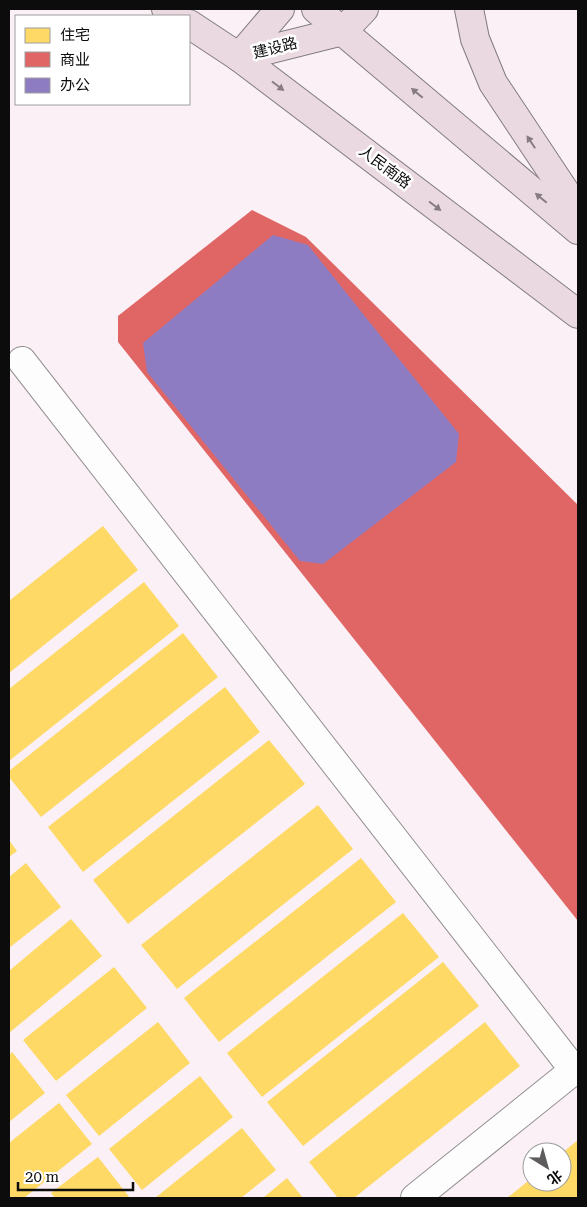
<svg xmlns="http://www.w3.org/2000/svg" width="587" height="1207" viewBox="0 0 587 1207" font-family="'Roboto Serif','Noto Sans SC',serif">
	<rect width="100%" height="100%" fill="#faf0f5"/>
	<g fill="#ffd966">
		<path d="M103 526 138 570 9 673V601Z"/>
		<path d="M144 582 179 626 9 761V689Z"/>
		<path d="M183 633 218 677 41 817 9 777V771Z"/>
		<path d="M225 687 260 732 83 872 48 827Z"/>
		<path d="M269 740 305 784 128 924 93 880Z"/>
		<path d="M578 745V851L526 786Z"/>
		<path d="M318 805 353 849 177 989 141 945Z"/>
		<path d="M9 840 17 851 9 857Z"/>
		<path d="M361 858 396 902 219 1042 184 998Z"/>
		<path d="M26 863 61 907 9 948V877Z"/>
		<path d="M403 913 439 957 262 1097 227 1053Z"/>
		<path d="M71 919 102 956 9 1033V971Z"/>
		<path d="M443 962 479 1006 303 1146 267 1102Z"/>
		<path d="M114 967 147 1008 56 1081 23 1040Z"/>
		<path d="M158 1022 190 1063 99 1136 66 1095Z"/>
		<path d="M485 1022 520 1066 354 1198H338L309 1162Z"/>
		<path d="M12 1052 45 1093 9 1122V1055Z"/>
		<path d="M200 1076 233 1117 142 1190 109 1149Z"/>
		<path d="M59 1103 92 1144 24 1198H9V1143Z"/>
		<path d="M242 1128 276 1170 241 1198H155Z"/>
		<path d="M578 1140V1198H507L532 1178V1182H562V1153Z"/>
		<path d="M98 1157 130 1198H55L51 1193Z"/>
		<path d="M287 1178 303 1198H263Z"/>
	</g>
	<path fill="#e06666" d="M252 210 306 237 578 505V921L118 342V316Z"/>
	<path fill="#8e7cc3" d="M273 235 308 245 459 434 456 462 323 564 300 561 147 372 143 343Z"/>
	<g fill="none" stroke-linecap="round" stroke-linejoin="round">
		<defs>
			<g id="minor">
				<path d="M22 361 574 1070"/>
				<path d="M415 1198 578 1067"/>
			</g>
			<g id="major">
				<path d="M166 9 178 16"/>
				<path d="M316 9 578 230"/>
				<path d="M469 9 475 39 493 83 578 211"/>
				<path d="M189 24 239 57 578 314"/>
				<path d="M239 57 343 31 364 9"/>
				<path d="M239 57 280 9"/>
			</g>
		</defs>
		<use href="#minor" stroke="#938f91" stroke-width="30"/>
		<use href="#major" stroke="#807c7e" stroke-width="30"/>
		<use href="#minor" stroke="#fefdfe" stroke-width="28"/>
		<use href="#major" stroke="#ebd9e1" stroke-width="28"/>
	</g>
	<defs><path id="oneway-solid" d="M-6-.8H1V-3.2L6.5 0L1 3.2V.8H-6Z" transform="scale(1.25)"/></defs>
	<g fill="#877d81">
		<use href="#oneway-solid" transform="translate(278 86) rotate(37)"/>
		<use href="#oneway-solid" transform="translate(417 93) rotate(-140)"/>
		<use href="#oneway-solid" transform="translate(531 142) rotate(-124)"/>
		<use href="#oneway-solid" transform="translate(541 198) rotate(-140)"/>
		<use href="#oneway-solid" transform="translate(435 206) rotate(37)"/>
	</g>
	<g text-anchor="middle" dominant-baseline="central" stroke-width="5" stroke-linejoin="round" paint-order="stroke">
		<g font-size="15" fill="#0c0c0c" stroke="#fff">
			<text transform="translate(275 48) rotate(-14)">建设路</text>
			<text transform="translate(385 167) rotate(37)">人民南路</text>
		</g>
	</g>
	<rect width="587" height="1207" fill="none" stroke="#0c0c0c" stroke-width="20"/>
	<rect x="15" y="15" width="175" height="90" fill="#ffffff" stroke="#9e9e9e"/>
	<rect x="25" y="28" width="25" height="15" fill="#ffd966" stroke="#9e9e9e"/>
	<text x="60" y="40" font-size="15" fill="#0c0c0c">住宅</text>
	<rect x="25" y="52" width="25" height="15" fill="#e06666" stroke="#9e9e9e"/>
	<text x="60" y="65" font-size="15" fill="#0c0c0c">商业</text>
	<rect x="25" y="78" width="25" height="15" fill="#8e7cc3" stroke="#9e9e9e"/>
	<text x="60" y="90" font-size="15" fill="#0c0c0c">办公</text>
	<g transform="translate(547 1167) rotate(143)"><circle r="24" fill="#ffffff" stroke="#9e9e9e"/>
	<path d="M0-4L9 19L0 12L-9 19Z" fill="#5f5c5e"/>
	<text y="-8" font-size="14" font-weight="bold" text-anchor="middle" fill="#0c0c0c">北</text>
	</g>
	<path d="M18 1182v8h115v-8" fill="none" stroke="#0c0c0c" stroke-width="2.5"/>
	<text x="25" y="1182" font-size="15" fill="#0c0c0c" stroke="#ffffff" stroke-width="4" paint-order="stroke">20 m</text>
</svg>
